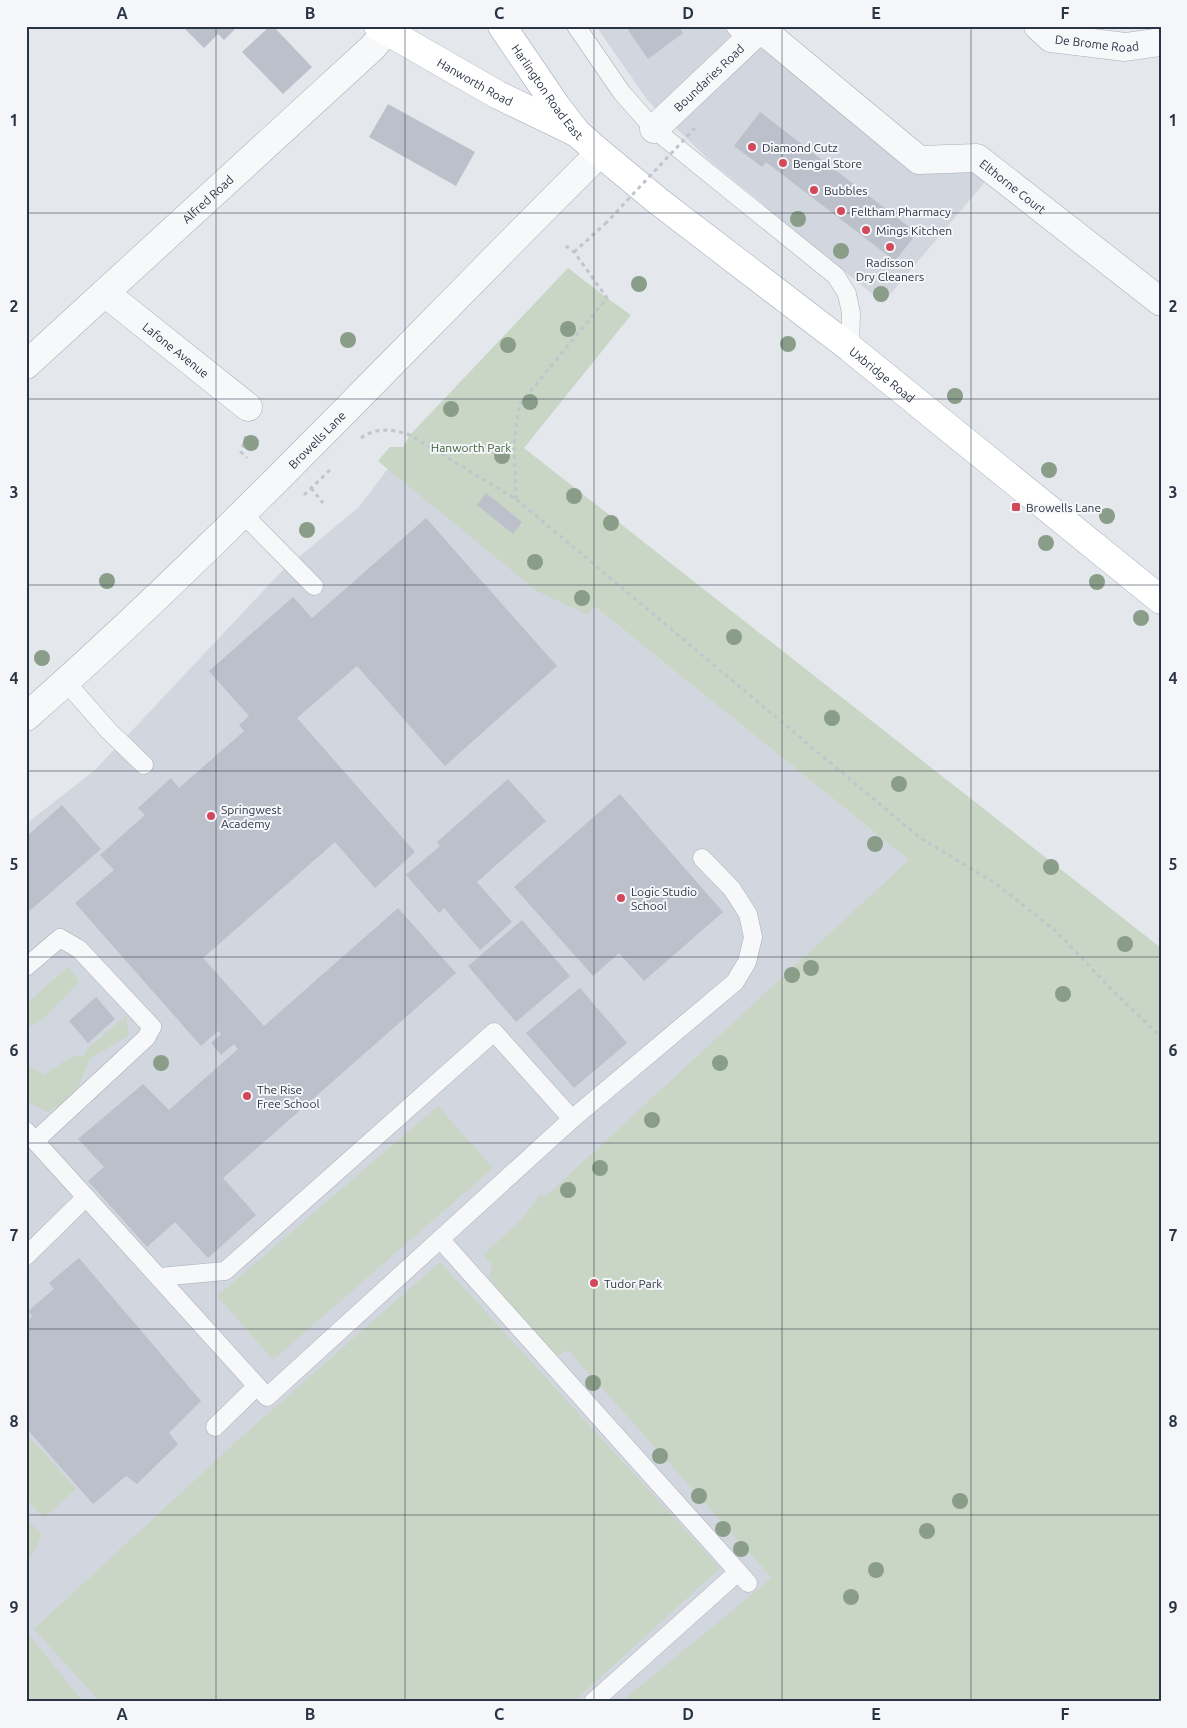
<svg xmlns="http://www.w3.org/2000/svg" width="1187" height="1728" viewBox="0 0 1187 1728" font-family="Ubuntu,sans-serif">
	<rect width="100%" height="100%" fill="#e4e7ec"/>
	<g fill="#d2d6de">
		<path d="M596 26H763L919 160 994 171 883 303 708 159 648 101Z"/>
		<path d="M399 454 517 544 909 860 1161 1702H26V824L95 770 281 572 359 507Z"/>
	</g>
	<g fill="#c9d6c5">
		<path d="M568 268 607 298 631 315 524 448 1161 948V1702H621L772 1578 568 1350 556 1356 512 1309 489 1277 492 1265 483 1255 522 1219 541 1194 545 1197 909 860 594 606 588 615 537 591 378 461 390 447H403L410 435Z"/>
		<path d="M69 966 79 982 42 1020 26 1029V1004Z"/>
		<path d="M126 1016 129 1035 90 1059 74 1096 48 1112 26 1101V1064L43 1075 73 1056H84L89 1047Z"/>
		<path d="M438 1106 493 1168 273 1360 217 1296Z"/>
		<path d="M440 1262 720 1568 573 1702H100L34 1629 236 1442Z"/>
		<path d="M26 1433 76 1489 44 1518 26 1499Z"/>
		<path d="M26 1518 42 1536 26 1566Z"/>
		<path d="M26 1631 83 1702H26Z"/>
	</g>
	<g fill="#bbc0ca">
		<path d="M186 26H238L224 40 218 34 204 48 184 28Z"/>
		<path d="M270 26H273L312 67 283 94 242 52Z"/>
		<path d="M633 26H678L683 33 648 59 628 30Z"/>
		<path d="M388 104 475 152 456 186 369 137Z"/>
		<path d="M760 112 917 233 895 261 766 162 762 167 734 146Z"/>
		<path d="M486 493 522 522 513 534 477 505Z"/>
		<path d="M426 518 557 666 445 766 357 666 297 718 415 852 375 888 335 842 203 958 264 1026 398 908 456 973 223 1178 256 1215 208 1258 175 1222 147 1247 88 1181 104 1167 78 1139 143 1084 169 1110 238 1049 234 1044 221 1055 211 1043 221 1034 218 1031 201 1046 75 903 114 870 100 855 145 815 138 808 171 778 179 788 244 731 239 725 249 716 209 671 293 597 312 618Z"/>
		<path d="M508 779 546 821 477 882 512 922 480 950 444 908 439 913 406 875 440 846 437 842Z"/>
		<path d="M620 794 723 912 644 981 619 953 593 976 514 887Z"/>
		<path d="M62 805 101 849 27 913 26 837Z"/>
		<path d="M522 920 570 976 516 1022 468 966Z"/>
		<path d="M580 988 627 1043 574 1088 526 1033Z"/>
		<path d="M96 997 115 1019 88 1043 69 1021Z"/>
		<path d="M79 1258 201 1401 169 1433 178 1444 137 1484 126 1476 93 1504 26 1428V1322L32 1316 28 1311 54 1289 49 1283Z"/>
	</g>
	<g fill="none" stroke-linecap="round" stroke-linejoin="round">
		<defs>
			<g id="service">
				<path d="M576 26 622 93 654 129 836 276 847 294 851 313 850 348"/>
				<path d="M735 26 748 41"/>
				<path d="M243 514 314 586"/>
				<path d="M66 682 108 730 144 765"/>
				<path d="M26 967 60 938 79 949 152 1027 146 1038 35 1141"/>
				<path d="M26 1131 267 1397 572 1119 735 982 747 962 753 937 748 914 732 889 702 858"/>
				<path d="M440 1239 748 1583"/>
				<path d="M26 1256 86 1197"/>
				<path d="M159 1277 225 1271 494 1032 572 1119"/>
				<path d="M215 1427 257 1386"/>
				<path d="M593 1702 738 1572"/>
			</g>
			<g id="minor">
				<path id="s1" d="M1038 26 1051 38 1125 47 1161 42"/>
				<path id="s2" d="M761 29 919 160 977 158 1161 302"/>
				<path id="s3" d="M654 129 763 26"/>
				<path id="s4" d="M105 293 248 407"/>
				<path id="s5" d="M26 365 373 47 386 31"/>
			</g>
			<g id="tertiary">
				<path id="s6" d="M26 717C227 540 409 342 600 153"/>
			</g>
			<g id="secondary">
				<path id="s7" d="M378 26 498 95 577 133"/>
			</g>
			<g id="primary">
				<path id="s8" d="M502 26 557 107 577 133 600 153 658 201 850 348 1161 600"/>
			</g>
		</defs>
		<use href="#service" stroke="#a9aeb7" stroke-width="19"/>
		<use href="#minor" stroke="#a9aeb7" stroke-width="29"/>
		<use href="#tertiary" stroke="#a9aeb7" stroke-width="29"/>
		<use href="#secondary" stroke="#a9aeb7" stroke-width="29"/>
		<use href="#primary" stroke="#a3abb8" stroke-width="29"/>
		<g stroke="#c2c5cb" stroke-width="3" stroke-dasharray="4 4" stroke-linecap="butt">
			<path d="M574 252 605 224"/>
			<path d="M246 436 241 452 247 458"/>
			<path d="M361 438C376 427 392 429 410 435L516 499 920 838 995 883 1057 932 1115 993 1161 1037"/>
			<path d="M311 488 323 503"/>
			<path d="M304 495 332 468"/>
			<path d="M516 499 514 445 519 405 607 298 574 252 566 246"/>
		</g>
		<use href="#service" stroke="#f7f8fa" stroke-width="18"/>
		<use href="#minor" stroke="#f7f8fa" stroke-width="28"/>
		<use href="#tertiary" stroke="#f7f8fa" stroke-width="28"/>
		<use href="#secondary" stroke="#fff" stroke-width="28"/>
		<use href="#primary" stroke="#fff" stroke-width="28"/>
		<path stroke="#c2c5cb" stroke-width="3" stroke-dasharray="4 4" stroke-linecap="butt" d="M605 224 695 128"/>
	</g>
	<g fill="#899d89">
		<circle cx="798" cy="219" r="8"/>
		<circle cx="841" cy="251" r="8"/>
		<circle cx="639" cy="284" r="8"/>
		<circle cx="881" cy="294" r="8"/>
		<circle cx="568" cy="329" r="8"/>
		<circle cx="348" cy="340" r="8"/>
		<circle cx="788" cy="344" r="8"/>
		<circle cx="508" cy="345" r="8"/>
		<circle cx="955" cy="396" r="8"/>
		<circle cx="530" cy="402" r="8"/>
		<circle cx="451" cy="409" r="8"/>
		<circle cx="251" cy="443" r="8"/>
		<circle cx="502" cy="456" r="8"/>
		<circle cx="1049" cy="470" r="8"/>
		<circle cx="574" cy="496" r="8"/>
		<circle cx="1107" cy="516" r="8"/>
		<circle cx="611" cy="523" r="8"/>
		<circle cx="307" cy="530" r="8"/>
		<circle cx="1046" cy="543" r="8"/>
		<circle cx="535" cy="562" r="8"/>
		<circle cx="107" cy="581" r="8"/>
		<circle cx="1097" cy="582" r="8"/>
		<circle cx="582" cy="598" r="8"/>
		<circle cx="1141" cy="618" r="8"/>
		<circle cx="734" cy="637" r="8"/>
		<circle cx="42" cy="658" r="8"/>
		<circle cx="832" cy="718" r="8"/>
		<circle cx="899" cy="784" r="8"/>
		<circle cx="875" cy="844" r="8"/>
		<circle cx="1051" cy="867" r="8"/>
		<circle cx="1125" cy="944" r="8"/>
		<circle cx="811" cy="968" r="8"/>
		<circle cx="792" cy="975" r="8"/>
		<circle cx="1063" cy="994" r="8"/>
		<circle cx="161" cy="1063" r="8"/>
		<circle cx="720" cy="1063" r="8"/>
		<circle cx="652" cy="1120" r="8"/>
		<circle cx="600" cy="1168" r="8"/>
		<circle cx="568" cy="1190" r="8"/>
		<circle cx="593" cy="1383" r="8"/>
		<circle cx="660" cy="1456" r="8"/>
		<circle cx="699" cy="1496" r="8"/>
		<circle cx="960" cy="1501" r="8"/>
		<circle cx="723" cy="1529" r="8"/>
		<circle cx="927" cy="1531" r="8"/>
		<circle cx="741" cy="1549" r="8"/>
		<circle cx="876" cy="1570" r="8"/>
		<circle cx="851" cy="1597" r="8"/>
	</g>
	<path fill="none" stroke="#2b3445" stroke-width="1" stroke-opacity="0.55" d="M216 26V1702M405 26V1702M594 26V1702M782 26V1702M971 26V1702M26 213H1161M26 399H1161M26 585H1161M26 771H1161M26 957H1161M26 1143H1161M26 1329H1161M26 1515H1161"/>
	<g fill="#d1495b" stroke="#f4f6f9" stroke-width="2">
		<circle cx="752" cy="147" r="5"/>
		<circle cx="783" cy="163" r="5"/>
		<circle cx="814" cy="190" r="5"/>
		<circle cx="841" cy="211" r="5"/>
		<circle cx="866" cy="230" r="5"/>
		<circle cx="890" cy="247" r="5"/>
		<rect x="1011" y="502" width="10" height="10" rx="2.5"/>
		<circle cx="211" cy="816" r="5"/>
		<circle cx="621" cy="898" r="5"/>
		<circle cx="247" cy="1096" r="5"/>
		<circle cx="594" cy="1283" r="5"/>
	</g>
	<g text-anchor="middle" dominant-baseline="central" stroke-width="4" stroke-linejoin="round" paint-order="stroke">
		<g font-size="12" fill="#2b3445" stroke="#f4f6f9">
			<text stroke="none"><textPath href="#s1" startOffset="64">De Brome Road</textPath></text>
			<text stroke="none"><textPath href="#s3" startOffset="75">Boundaries Road</textPath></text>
			<text stroke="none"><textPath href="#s7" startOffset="112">Hanworth Road</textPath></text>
			<text stroke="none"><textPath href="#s8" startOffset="80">Harlington Road East</textPath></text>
			<text stroke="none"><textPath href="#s2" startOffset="309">Elthorne Court</textPath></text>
			<text stroke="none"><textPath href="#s5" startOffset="246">Alfred Road</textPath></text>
			<text stroke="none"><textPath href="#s4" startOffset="91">Lafone Avenue</textPath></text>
			<text stroke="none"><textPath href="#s8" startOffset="520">Uxbridge Road</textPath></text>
			<text stroke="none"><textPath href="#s6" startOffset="402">Browells Lane</textPath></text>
		</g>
		<g font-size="12" fill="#2b3445" stroke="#f4f6f9" text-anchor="start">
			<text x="762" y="147">Diamond Cutz</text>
			<text x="793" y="163">Bengal Store</text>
			<text x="824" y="190">Bubbles</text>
			<text x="851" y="211">Feltham Pharmacy</text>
			<text x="876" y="230">Mings Kitchen</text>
			<text x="890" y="262" text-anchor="middle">Radisson<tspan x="890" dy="14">Dry Cleaners</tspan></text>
			<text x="1026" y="507">Browells Lane</text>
			<text x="221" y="809">Springwest<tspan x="221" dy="14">Academy</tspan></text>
			<text x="631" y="891">Logic Studio<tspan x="631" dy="14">School</tspan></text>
			<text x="257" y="1089">The Rise<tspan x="257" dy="14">Free School</tspan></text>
			<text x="604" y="1283">Tudor Park</text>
		</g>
		<g font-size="12" fill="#3f6138" stroke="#f4f6f9">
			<text x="471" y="447">Hanworth Park</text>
		</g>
	</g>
	<rect width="1187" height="1728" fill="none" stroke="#f4f6f9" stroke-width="55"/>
	<rect x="28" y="28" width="1132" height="1672" fill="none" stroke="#2b3445" stroke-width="2"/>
	<g font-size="16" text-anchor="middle" font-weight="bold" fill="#2b3445">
		<text x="122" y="19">A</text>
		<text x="310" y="19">B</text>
		<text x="499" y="19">C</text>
		<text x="688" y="19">D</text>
		<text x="876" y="19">E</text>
		<text x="1065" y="19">F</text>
		<text x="14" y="126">1</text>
		<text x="1173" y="126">1</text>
		<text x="14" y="312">2</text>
		<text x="1173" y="312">2</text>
		<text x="14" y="498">3</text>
		<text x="1173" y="498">3</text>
		<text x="14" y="684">4</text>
		<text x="1173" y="684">4</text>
		<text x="14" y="870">5</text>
		<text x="1173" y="870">5</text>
		<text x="14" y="1056">6</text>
		<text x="1173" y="1056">6</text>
		<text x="14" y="1241">7</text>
		<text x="1173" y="1241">7</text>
		<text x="14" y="1427">8</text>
		<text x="1173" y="1427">8</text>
		<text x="14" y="1613">9</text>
		<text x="1173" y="1613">9</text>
		<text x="122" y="1720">A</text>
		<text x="310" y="1720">B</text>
		<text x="499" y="1720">C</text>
		<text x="688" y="1720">D</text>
		<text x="876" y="1720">E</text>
		<text x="1065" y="1720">F</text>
	</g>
</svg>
